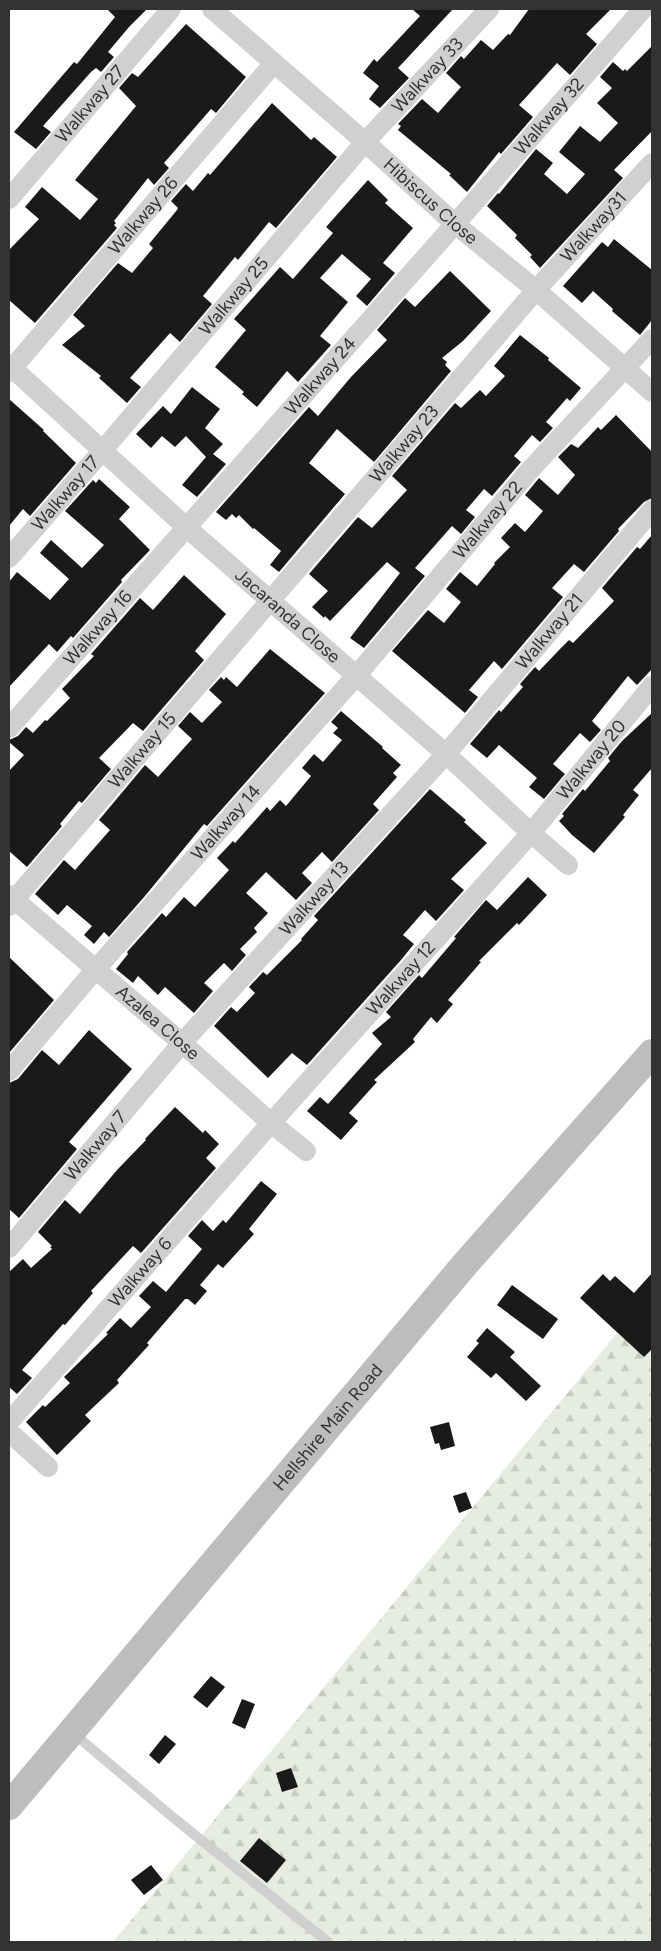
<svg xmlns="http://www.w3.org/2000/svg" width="661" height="1951" viewBox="0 0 661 1951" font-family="Figtree,sans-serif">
	<defs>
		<pattern id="forest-firs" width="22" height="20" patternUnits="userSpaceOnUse" patternTransform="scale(1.25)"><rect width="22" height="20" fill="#e6ecdf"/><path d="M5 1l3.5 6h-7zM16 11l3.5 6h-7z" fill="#c6cbc0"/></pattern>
	</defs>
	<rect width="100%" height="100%" fill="#fff"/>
	<path fill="url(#forest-firs)" d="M652 1291V1942H113Z"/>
	<g fill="#1a1a1a">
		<path d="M107 9H147L129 27 108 52 114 57 101 72 96 68 91 72 43 126 51 132 36 149 14 132 74 62 77 64 115 17Z"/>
		<path d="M412 9H453L398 68 409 78 380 108 369 99 379 86 363 73 374 59 377 62 420 16Z"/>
		<path d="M529 9H611L586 34 597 44 570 75 557 63 519 105 533 117 501 154 499 152 467 192 449 175 451 174 398 130 401 126 398 124 422 99 438 113 461 87 446 73 461 56 464 59 481 40 493 50 508 34 510 35Z"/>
		<path d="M186 24 246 77 216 113 211 109 164 163 169 168 154 185 148 178 114 221 116 223 114 225 117 228 35 323 9 300V250L39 219 25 207 42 187 80 220 98 199 75 180 136 106 119 88 132 73 138 77Z"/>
		<path d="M652 46V131L614 170 623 178 540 268 530 257 532 255 515 238 517 235 487 206 498 193 499 194 536 149 553 163 544 174 567 194 585 174 559 152 580 126 600 142 618 123 597 103 612 88 600 77 613 62 623 71 625 69 627 71Z"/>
		<path d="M272 103 311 140 314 137 337 157 276 228 269 222 238 260 235 257 203 296 212 304 180 342 170 333 130 378 141 387 127 403 99 378 101 376 62 345 85 326 73 315 118 263 132 273 153 248 149 244 177 210 178 208 171 201 186 184 193 191 208 173 210 175Z"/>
		<path d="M368 180 388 200 385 203 413 228 383 263 395 273 367 306 356 296 371 279 342 254 320 278 348 302 320 336 331 345 298 382 287 371 257 407 242 394 244 392 215 367 246 330 234 319 280 267 293 279 333 233 326 227Z"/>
		<path d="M614 239 652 270V320L640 335 612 311 613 309 593 291 582 303 563 286 602 242 608 247Z"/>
		<path d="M450 271 491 311 463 341 442 358 447 362 445 365 451 371 374 462 337 429 309 463 345 494 279 572 270 565 281 551 254 528 253 529 239 515 236 518 232 514 226 520 216 512 309 407 318 416 351 377 387 340 377 330 405 298 415 307Z"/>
		<path d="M520 335 549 358 548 360 581 388 570 401 567 398 546 422 553 428 540 442 532 435 514 456 521 462 492 496 484 489 466 510 475 517 461 534 452 526 415 568 425 576 364 648 350 638 400 573 387 562 330 621 325 616 324 618 312 607 328 591 309 574 358 517 372 528 407 490 392 476 455 403 461 408 480 390 486 396 505 376 494 366Z"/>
		<path d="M192 387 220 409 205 428 223 444 213 454 226 464 197 497 182 485 206 457 186 436 175 447 162 436 151 448 136 434 163 406 171 414Z"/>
		<path d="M9 399 44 430 43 431 76 463 30 516 23 509 9 526Z"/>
		<path d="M616 415 652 452V498L644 502 618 529 619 531 584 572 574 564 552 588 563 597 502 669 494 661 469 690 478 697 465 713 392 651 428 610 444 623 461 602 446 589 460 572 477 586 495 564 494 563 510 547 501 538 515 523 525 532 543 511 525 495 539 478 558 495 575 475 558 457 571 444 578 448 598 427 601 430Z"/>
		<path d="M99 479 130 507 119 519 150 550 121 580 122 582 73 638 71 636 57 652 49 644 9 687V582L17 572 50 600 69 579 40 553 51 540 82 568 104 545 65 511 93 480 96 483Z"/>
		<path d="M652 535V669L637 685 628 676 592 721 601 730 590 742 580 733 553 764 565 774 544 799 529 787 537 778 499 745 487 758 470 744 499 710 501 712 523 687 520 684 535 667 539 671 561 648 569 640 573 643 614 601 602 588 637 547 640 549Z"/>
		<path d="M184 575 226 614 195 651 204 660 143 731 133 723 99 758 111 769 82 803 79 801 60 824 62 826 27 867 9 851V771L24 755 9 742V740L18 736 26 727 33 733 45 720 47 721 70 698 62 689 94 656 91 654 140 598 153 610Z"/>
		<path d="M270 649 325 693 207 826 204 824 145 896 109 937 104 932 94 944 84 935 92 926 67 905 58 915 35 894 64 860 75 870 110 830 99 820 145 765 158 777 192 739 178 726 190 712 202 723 222 702 209 690 221 677 224 680 226 677 237 687Z"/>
		<path d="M341 711 383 747 382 748 401 765 393 773 397 777 373 804 379 810 332 862 322 852 302 873 312 883 296 900 266 872 246 893 268 913 254 928 257 932 240 949 246 955 232 971 224 963 204 983 213 991 194 1013 165 987 158 995 138 976 133 983 116 969 128 954 127 952 162 913 166 917 184 897 195 907 229 870 217 858 233 841 235 843 267 807 270 811 280 800 286 806 311 776 302 768 314 754 323 762 342 740 333 733 338 728 331 722Z"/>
		<path d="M652 713V768L633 790 639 795 623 815 625 817 594 853 572 835 559 821 564 816 562 814 583 789 585 791 610 761 608 758 622 741Z"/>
		<path d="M430 789 466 820 464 822 487 843 451 879 464 890 436 921 425 910 403 935 414 944 401 960 307 1065 292 1053 268 1078 214 1026 231 1007 237 1012 255 993 249 987 263 972 267 975 302 940 301 939 318 920 314 916Z"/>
		<path d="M528 877 547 895 519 925 517 923 479 961 481 962 448 1000 453 1004 437 1023 431 1017 413 1039 415 1042 374 1080 377 1082 349 1113 358 1121 341 1140 307 1111 320 1097 328 1104 382 1044 372 1033 391 1017 386 1012 419 975 422 978 456 938 454 937 486 900 497 910Z"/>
		<path d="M9 957 54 1000 9 1053Z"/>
		<path d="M89 1030 132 1069 69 1142 77 1149 19 1218 9 1209V1083L18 1079 42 1050 59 1065Z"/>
		<path d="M175 1107 203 1133 205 1130 219 1144 206 1158 216 1168 141 1253 133 1246 91 1291 93 1293 65 1325 63 1324 22 1370 32 1378 17 1394 9 1387V1272L23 1259 31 1268 52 1249 50 1247 52 1246 38 1232 65 1200 80 1214 117 1170 146 1140 145 1139Z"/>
		<path d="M261 1181 277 1194 249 1229 254 1234 223 1268 218 1264 200 1285 207 1291 195 1305 188 1299H185L147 1343 149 1345 117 1380 119 1383 85 1415 91 1421 57 1455 26 1422 43 1405 45 1407 70 1383 64 1377 108 1334 106 1333 120 1318 131 1328 151 1307 139 1296 153 1281 166 1292 202 1249 188 1236 202 1220 213 1231 223 1220 226 1223Z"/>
		<path d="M652 1273V1349L644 1357 580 1298 603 1274 610 1281 615 1276 634 1293Z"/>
		<path d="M512 1285 558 1319 543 1339 497 1305Z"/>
		<path d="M487 1328 515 1352 510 1357 541 1386 526 1401 496 1373 491 1378 467 1357 479 1343 476 1341Z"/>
		<path d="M449 1422 455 1446 441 1450 439 1443 435 1444 430 1427Z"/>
		<path d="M466 1492 472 1508 459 1513 453 1496Z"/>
		<path d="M211 1676 225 1687 207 1708 193 1697Z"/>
		<path d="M242 1699 255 1704 245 1729 232 1723Z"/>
		<path d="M165 1735 176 1744 159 1764 149 1755Z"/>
		<path d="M291 1768 298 1787 282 1792 276 1773Z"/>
		<path d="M259 1838 286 1860 267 1883 240 1861Z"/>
		<path d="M151 1865 163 1880 144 1895 131 1880Z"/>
	</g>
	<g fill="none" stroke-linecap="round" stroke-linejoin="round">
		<path stroke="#d0d0d0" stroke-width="10" d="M73 1733 175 1819 328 1942"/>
		<g stroke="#d0d0d0" stroke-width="20">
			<path id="s1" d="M212 9 365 142 455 224 536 290 652 392"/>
			<path id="s2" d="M9 199 171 9"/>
			<path id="s3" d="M9 365 186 527 446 754 531 833 568 865"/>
			<path id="s4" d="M9 372 274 63"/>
			<path id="s5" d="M9 558 103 450 365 142 489 9"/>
			<path id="s6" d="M9 728 455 224 643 9"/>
			<path id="s7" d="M9 895 182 1043 271 1123 306 1151"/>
			<path id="s8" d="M9 906 536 290 652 163"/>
			<path id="s9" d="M9 1071 95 970 356 676 530 470 652 339"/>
			<path id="s10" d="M9 1248 182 1043 446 754 652 510"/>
			<path id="s11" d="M9 1422 271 1123 531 833 652 686"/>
			<path d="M9 1432 48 1467"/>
		</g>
		<path stroke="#bdbdbd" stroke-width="28" id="s12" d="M9 1806 466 1263 652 1053"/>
	</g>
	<g text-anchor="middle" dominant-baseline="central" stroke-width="5" stroke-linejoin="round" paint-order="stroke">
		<g font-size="18" fill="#333" stroke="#fff">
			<text stroke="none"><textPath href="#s5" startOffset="639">Walkway 33</textPath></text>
			<text stroke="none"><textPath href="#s2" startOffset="125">Walkway 27</textPath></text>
			<text stroke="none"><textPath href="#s6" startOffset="816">Walkway 32</textPath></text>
			<text stroke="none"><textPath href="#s1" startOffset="291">Hibiscus Close</textPath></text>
			<text stroke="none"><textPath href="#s4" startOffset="206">Walkway 26</textPath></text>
			<text stroke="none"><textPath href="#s8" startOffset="896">Walkway31</textPath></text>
			<text stroke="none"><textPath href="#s5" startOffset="345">Walkway 25</textPath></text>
			<text stroke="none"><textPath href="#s6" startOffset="470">Walkway 24</textPath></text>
			<text stroke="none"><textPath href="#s8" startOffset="608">Walkway 23</textPath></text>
			<text stroke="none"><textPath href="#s5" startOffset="86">Walkway 17</textPath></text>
			<text stroke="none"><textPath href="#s9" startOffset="730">Walkway 22</textPath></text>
			<text stroke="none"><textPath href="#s3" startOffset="375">Jacaranda Close</textPath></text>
			<text stroke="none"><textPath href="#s6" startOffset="134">Walkway 16</textPath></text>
			<text stroke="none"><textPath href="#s10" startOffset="820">Walkway 21</textPath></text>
			<text stroke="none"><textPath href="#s8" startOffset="205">Walkway 15</textPath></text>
			<text stroke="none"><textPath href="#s11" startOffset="882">Walkway 20</textPath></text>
			<text stroke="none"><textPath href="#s9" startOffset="330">Walkway 14</textPath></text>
			<text stroke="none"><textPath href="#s10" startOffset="464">Walkway 13</textPath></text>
			<text stroke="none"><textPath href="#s11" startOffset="592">Walkway 12</textPath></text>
			<text stroke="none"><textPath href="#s7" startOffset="196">Azalea Close</textPath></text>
			<text stroke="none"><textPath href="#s10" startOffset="134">Walkway 7</textPath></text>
			<text stroke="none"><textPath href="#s11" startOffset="199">Walkway 6</textPath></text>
			<text stroke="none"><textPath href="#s12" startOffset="495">Hellshire Main Road</textPath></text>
		</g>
	</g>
	<rect width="661" height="1951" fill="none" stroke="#333333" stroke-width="20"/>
</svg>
